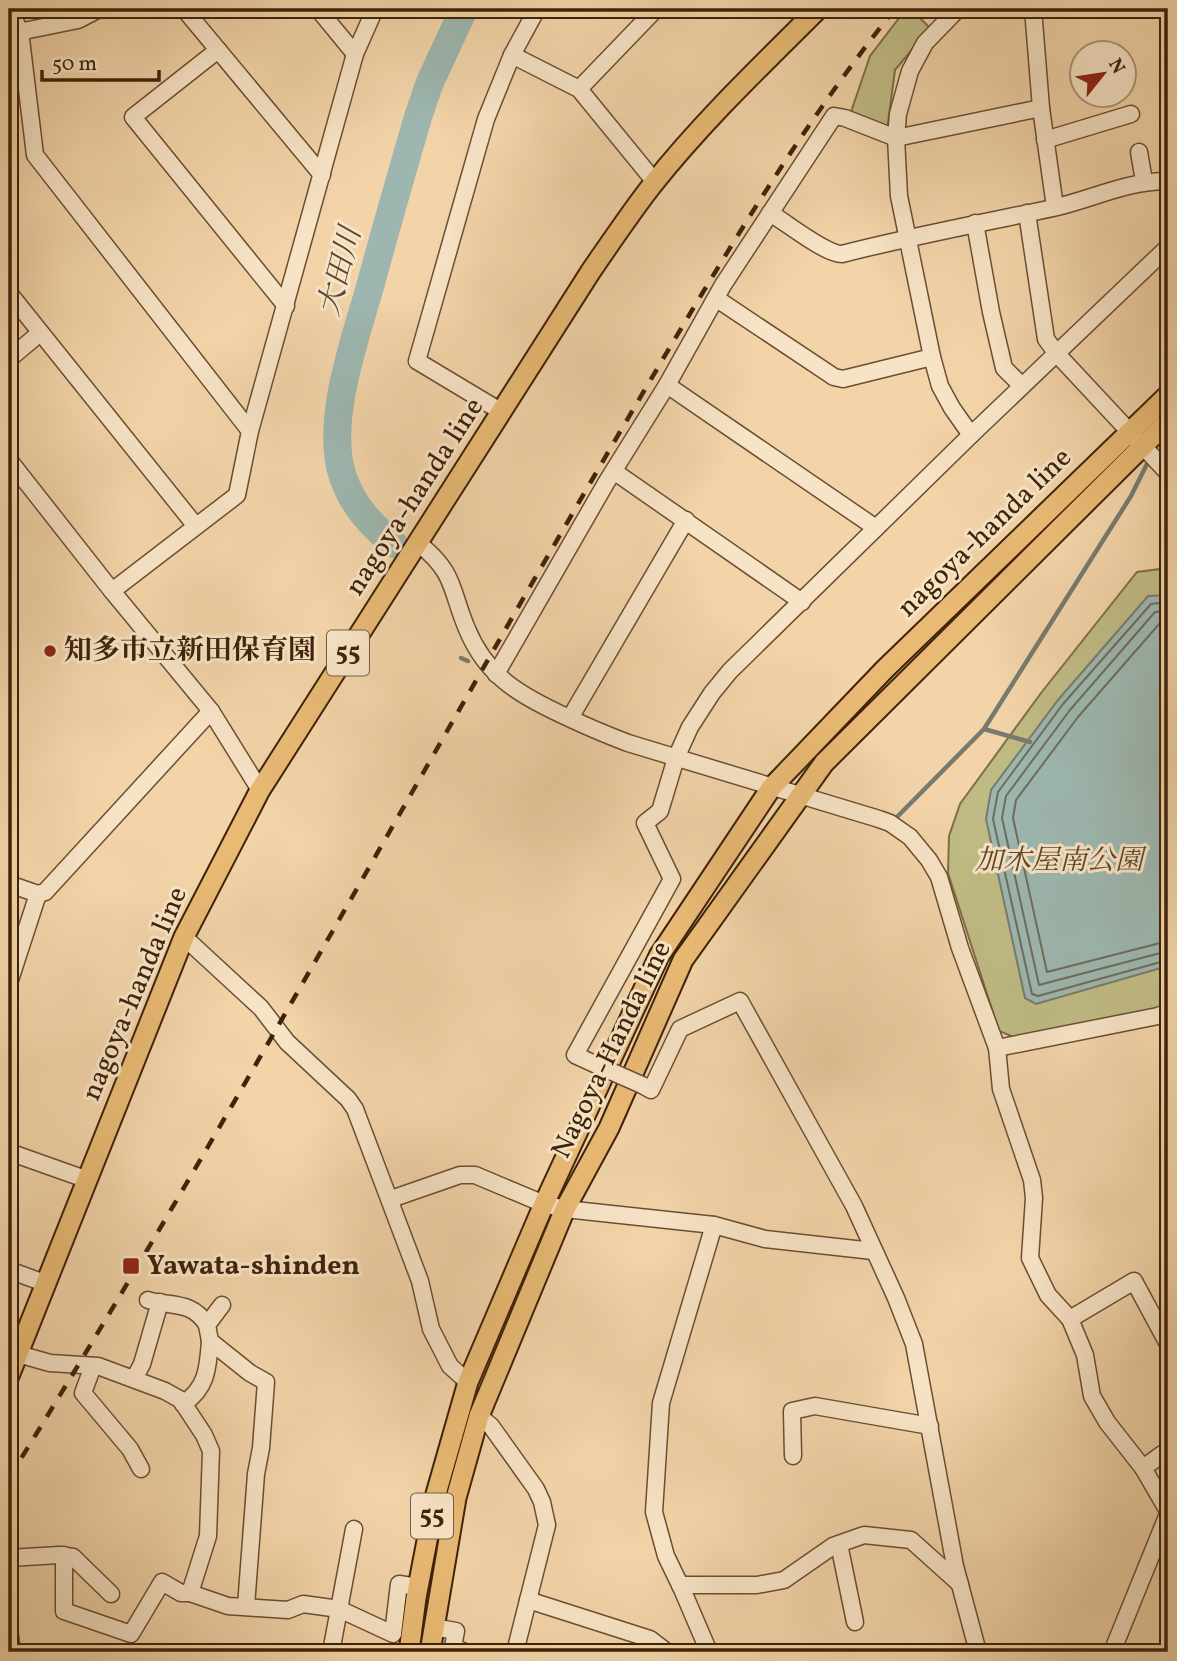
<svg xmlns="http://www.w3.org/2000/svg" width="1177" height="1661" viewBox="0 0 1177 1661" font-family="Vollkorn,'Noto Serif JP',serif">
	<rect width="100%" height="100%" fill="#f2d4a8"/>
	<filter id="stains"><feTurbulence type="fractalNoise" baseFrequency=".00286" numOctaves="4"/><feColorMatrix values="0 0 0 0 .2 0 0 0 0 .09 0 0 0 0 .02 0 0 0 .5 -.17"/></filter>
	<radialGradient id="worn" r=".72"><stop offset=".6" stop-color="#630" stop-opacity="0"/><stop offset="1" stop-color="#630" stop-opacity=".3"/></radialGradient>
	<g fill="#c0bb84" stroke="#7f6e47" stroke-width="2">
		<path d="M906 9H911L930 28 895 70 887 130 851 112 870 56Z"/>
		<path d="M1168 568V1004L1159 1008 1016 1038 999 1031 948 873 949 836 960 804 1041 693 1137 572Z"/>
	</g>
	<path fill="#9db7b0" stroke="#777b6e" stroke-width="2" d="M1168 595V966L1036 1004 1025 998 986 819 991 790 1058 700 1148 596Z"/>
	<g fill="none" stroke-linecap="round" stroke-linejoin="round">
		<g stroke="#6e6c5d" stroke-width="2">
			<path d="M1168 602 1151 604 1063 704 998 792 993 819 1032 994 1038 996 1168 960"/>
			<path d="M1168 611 1155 612 1070 710 1006 796 1002 818 1039 985 1168 951"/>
			<path d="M1168 621 1160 623 1078 717 1016 800 1013 818 1047 972 1168 941"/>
		</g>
		<g stroke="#777b6e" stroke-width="4.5">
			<path d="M394 544 399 549"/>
			<path d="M461 658 468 661"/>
			<path d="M984 729 1030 742"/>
			<path d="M897 817 984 729 1131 496 1149 460"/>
		</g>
		<path stroke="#9db7b0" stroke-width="28" d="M394 544C371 525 353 506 343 477 324 422 356 337 371 283 386 228 402 172 418 117L430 82 464 9"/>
		<defs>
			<g id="minor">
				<path d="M9 9 20 31 35 155 250 431"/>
				<path d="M184 9 322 175"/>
				<path d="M318 9 355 54"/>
				<path d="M958 9 925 43 910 71 898 114 896 138 899 196 932 357 940 386 952 408 971 435"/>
				<path d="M1033 9 1041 108"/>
				<path d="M9 34 78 20 99 9"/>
				<path d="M218 50 133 117 286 306"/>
				<path d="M512 55 579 89 655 182"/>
				<path d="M579 89 656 9"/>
				<path d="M1045 140 1131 114"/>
				<path d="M1139 152 1144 181"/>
				<path d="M770 213C787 223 825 254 842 254 912 236 982 223 1053 208 1093 199 1126 181 1168 181"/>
				<path d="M1027 213 1046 339 1057 354 1168 473"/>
				<path d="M975 223 991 312 1004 368 1022 386"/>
				<path d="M9 293 195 525"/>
				<path d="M717 299 834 377 843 379 932 357"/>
				<path d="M9 359 40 333"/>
				<path d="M667 385 876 528"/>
				<path d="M502 412 417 361 486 119 512 55 537 9"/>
				<path d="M9 460 112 591 211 711 260 790"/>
				<path d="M615 472 802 602"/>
				<path d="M418 543C456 573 450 589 467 629 487 678 523 697 569 718 588 727 607 735 628 743L879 819 890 823 910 837 929 860 939 877 960 948 997 1048 1001 1089 1032 1180 1034 1198 1030 1258 1048 1295 1070 1319 1085 1355 1092 1396 1107 1422 1143 1468 1168 1511"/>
				<path d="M112 591 237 495 250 431 355 54 375 9"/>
				<path d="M496 674 606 483 667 385 723 285 834 116 845 118 896 138 1041 108 1055 207"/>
				<path d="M570 718 686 520"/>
				<path d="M9 884 38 894 45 892 211 711"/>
				<path d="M184 937 261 1008 287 1042 348 1099 355 1109 420 1281 431 1329 450 1366 468 1382"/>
				<path d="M9 983 38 894"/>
				<path d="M997 1048 1158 1016 1168 1012"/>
				<path d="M599 1066 575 1055 672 879 645 823 660 811 676 758 690 727 712 693 730 671 971 435 1168 247"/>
				<path d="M642 1085 651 1090 680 1029 740 1001 854 1206 896 1298 914 1344 955 1566 978 1652"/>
				<path d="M9 1152 88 1180"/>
				<path d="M391 1199 460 1175H475L544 1204 565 1209 714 1225 765 1239 873 1251"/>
				<path d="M9 1270 47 1284"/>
				<path d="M148 1300C170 1307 192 1300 207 1325"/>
				<path d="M222 1305 207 1325 210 1341 250 1373 266 1382 261 1448 256 1474 246 1606"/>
				<path d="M1070 1319 1134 1281 1168 1344"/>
				<path d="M18 1354 50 1363 98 1366 165 1391 181 1400 204 1435 211 1451 208 1536 190 1593"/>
				<path d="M93 1366 83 1393 130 1449 141 1469"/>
				<path d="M134 1379 142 1364 160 1302"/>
				<path d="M183 1404C207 1388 208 1368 210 1341"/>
				<path d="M479 1416 491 1426 536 1489 542 1502 547 1525 515 1652"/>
				<path d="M793 1456 792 1411 815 1406 930 1426"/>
				<path d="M1143 1468 1168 1450"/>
				<path d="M839 1544 855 1622"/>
				<path d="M64 1555V1611L131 1634 162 1582 181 1593H190L228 1606 288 1610 303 1604 339 1609 393 1634 399 1584 418 1587"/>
				<path d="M9 1558 59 1555 73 1557 111 1594"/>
				<path d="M680 1585H757L784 1580 833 1546 864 1535 911 1540 960 1584"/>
				<path d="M528 1600 650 1639 667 1652"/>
				<path d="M433 1627 456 1631 453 1647 465 1652"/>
				<path d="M9 1629 12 1652"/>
				<path d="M331 1652 354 1529"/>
				<path d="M709 1652 682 1589 666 1556 654 1512 661 1403 714 1225"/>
				<path d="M1112 1652 1168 1514"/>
			</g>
			<g id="major">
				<path d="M9 1376 184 937 260 790 591 271C611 242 631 212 653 184 703 121 762 65 818 9"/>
				<path d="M409 1652 416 1598 436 1494 468 1382 544 1204 659 956 771 788 885 669 1168 395"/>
				<path d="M430 1652 456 1498 479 1416 565 1209 609 1128 683 960 824 763 1168 421"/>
			</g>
		</defs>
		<use href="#minor" stroke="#6b4e32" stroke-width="19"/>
		<use href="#major" stroke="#3e220a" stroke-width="23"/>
		<use href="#minor" stroke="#f7e3c6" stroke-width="16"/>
		<use href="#major" stroke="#e9ba74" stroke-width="19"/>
		<path stroke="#3e220a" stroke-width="4.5" stroke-dasharray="12 12" stroke-linecap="butt" d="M9 1478C191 1185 359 883 531 585 586 490 641 395 697 302 758 201 821 101 895 9"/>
		<defs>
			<path id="minor-bridge" d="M599 1066 642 1085"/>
		</defs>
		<use href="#minor-bridge" stroke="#6b4e32" stroke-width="19" stroke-linecap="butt"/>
		<use href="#minor-bridge" stroke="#f7e3c6" stroke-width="16"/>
	</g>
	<g fill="#8f2418" stroke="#f7e3c6" stroke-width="2.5">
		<circle cx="50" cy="651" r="7"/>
		<rect x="122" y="1257" width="18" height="18" rx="3.5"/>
	</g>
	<g text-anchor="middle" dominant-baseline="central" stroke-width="6" stroke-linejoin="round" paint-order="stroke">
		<g fill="#f7e3c6" stroke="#765c42" stroke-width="2">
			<rect x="327" y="630.5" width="42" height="45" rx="5"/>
			<rect x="411" y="1493.5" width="42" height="45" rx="5"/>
		</g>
		<g font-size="26" font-weight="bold" fill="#3e220a">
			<text x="348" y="653">55</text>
			<text x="432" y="1516">55</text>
		</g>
		<g font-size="28" fill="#3e220a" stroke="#f7e3c6">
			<text transform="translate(415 497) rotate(-57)">nagoya-handa line</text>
			<text transform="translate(985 533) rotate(-44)">nagoya-handa line</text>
			<text transform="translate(135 994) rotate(-67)">nagoya-handa line</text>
			<text transform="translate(612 1050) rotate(-64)">Nagoya-Handa line</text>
		</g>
		<g font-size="28" font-weight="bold" fill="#3e220a" stroke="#f7e3c6" text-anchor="start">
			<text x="64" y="651">知多市立新田保育園</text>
			<text x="147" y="1266">Yawata-shinden</text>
		</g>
		<g font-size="28" font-style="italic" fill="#5e4828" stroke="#f7e3c6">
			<text x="1059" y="861">加木屋南公園</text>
		</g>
		<g font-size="30" font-style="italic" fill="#564734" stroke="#f7e3c6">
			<text transform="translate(341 272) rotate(-75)">大田川</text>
		</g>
	</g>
	<rect width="1177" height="1661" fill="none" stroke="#f2d4a8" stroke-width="35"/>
	<rect x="10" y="10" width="1156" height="1640" fill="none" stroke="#3e220a" stroke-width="3.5"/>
	<rect x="18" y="18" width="1142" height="1626" fill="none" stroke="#3e220a" stroke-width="2"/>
	<g transform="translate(1103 74) rotate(60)"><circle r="33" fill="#f7e3c6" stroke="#ad967b" stroke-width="2"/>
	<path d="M0-5L12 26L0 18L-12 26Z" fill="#8f2418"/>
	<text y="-10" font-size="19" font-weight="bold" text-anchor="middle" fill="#3e220a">N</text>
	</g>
	<path d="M42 70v10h117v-10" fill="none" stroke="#3e220a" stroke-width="3.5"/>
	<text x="52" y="70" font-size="21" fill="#3e220a" stroke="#f7e3c6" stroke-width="5" paint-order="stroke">50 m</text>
	<rect width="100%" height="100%" filter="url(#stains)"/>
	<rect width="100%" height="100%" fill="url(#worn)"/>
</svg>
